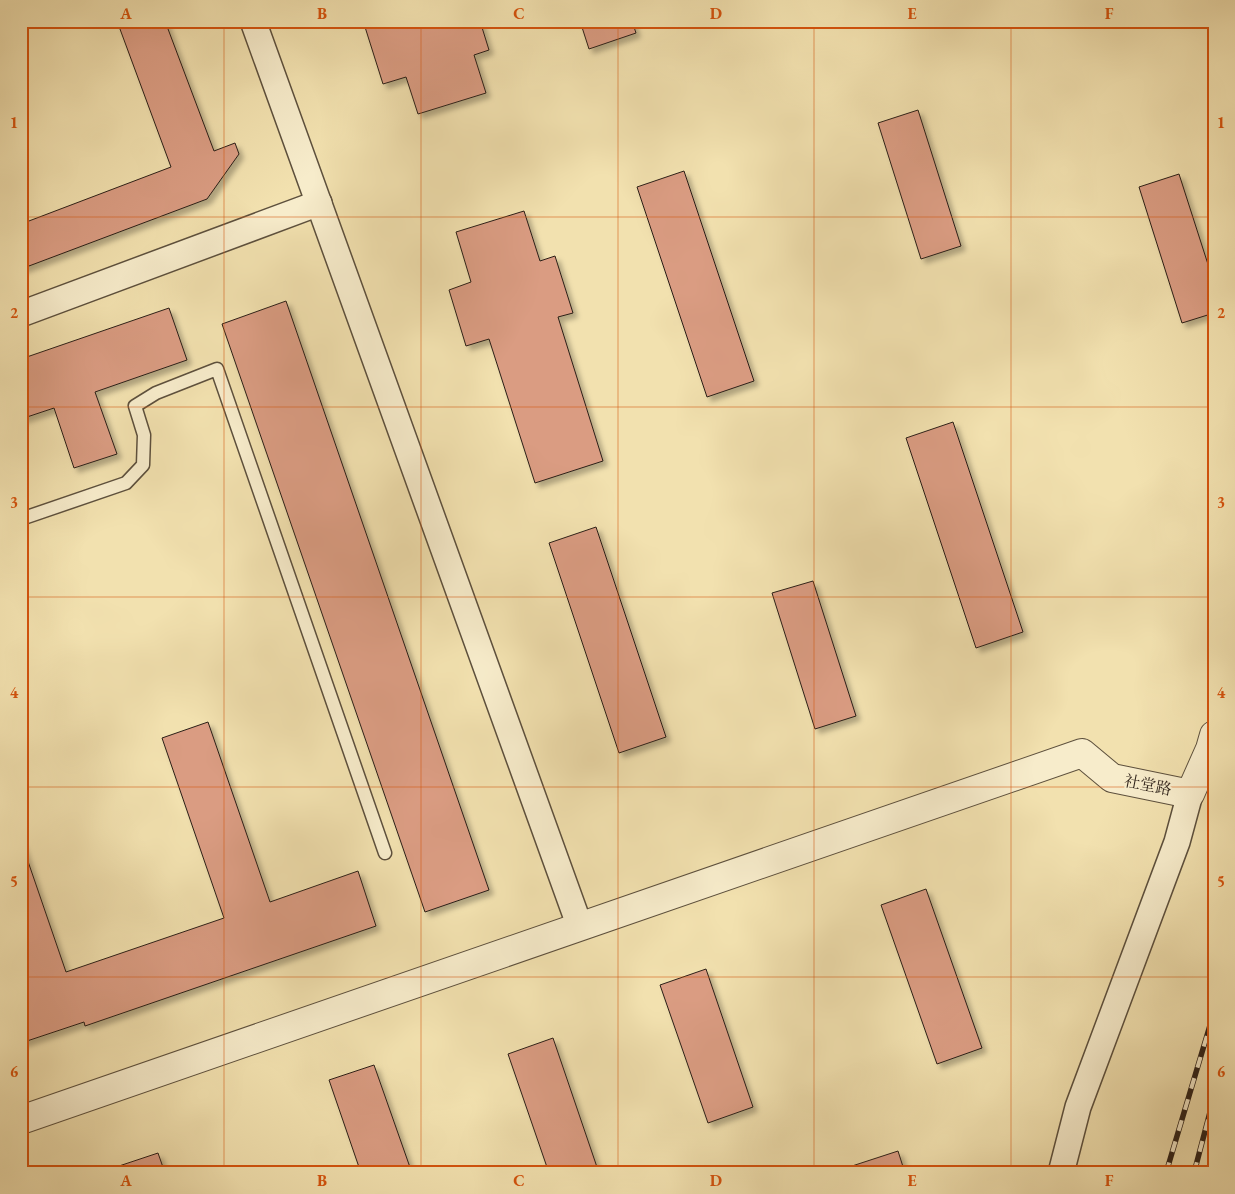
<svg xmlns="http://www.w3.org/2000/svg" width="1235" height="1194" viewBox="0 0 1235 1194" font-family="'EB Garamond','Noto Serif SC',serif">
	<defs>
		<filter id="shadow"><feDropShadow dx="4.5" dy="4.5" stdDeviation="2.5" flood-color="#0004"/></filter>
	</defs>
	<rect width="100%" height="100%" fill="#f2e1af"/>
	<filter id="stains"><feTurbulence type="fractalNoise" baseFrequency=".004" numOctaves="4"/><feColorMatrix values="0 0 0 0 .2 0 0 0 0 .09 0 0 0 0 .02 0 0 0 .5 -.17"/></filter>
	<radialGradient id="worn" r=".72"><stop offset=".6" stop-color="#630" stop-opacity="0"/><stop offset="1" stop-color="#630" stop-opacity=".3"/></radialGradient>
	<g fill="#da9c82" stroke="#2b1f17" filter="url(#shadow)">
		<path d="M117 21H165L214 151 235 143 239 154 207 199 21 269V224L171 167Z"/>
		<path d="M385 21H480L489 50 474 55 486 93 418 114 406 77 383 84 365 27Z"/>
		<path d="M580 21H632L636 33 589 49Z"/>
		<path d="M918 110 961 246 921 259 878 123Z"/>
		<path d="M684 171 754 381 707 397 637 187Z"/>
		<path d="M1179 174 1214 283V313L1182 323 1139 187Z"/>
		<path d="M524 211 540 261 555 256 573 313 558 317 603 461 535 483 489 339 466 346 449 290 471 282 456 232Z"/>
		<path d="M286 301 489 890 425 912 222 324Z"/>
		<path d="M169 308 187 360 95 392 117 454 74 468 54 408 21 419V359Z"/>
		<path d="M953 422 1023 632 976 648 906 438Z"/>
		<path d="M596 527 666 737 619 753 549 543Z"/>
		<path d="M813 581 856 716 815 729 772 593Z"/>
		<path d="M208 722 270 902 358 871 376 926 85 1026 84 1022 21 1043V841L66 972 224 918 162 738Z"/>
		<path d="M926 889 982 1048 937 1064 881 905Z"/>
		<path d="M706 969 753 1107 708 1123 660 985Z"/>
		<path d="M553 1038 599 1173H549L508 1054Z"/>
		<path d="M374 1065 412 1173H361L329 1080Z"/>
		<path d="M898 1151 905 1173H854L852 1166Z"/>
		<path d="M158 1153 165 1173H101V1172Z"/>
	</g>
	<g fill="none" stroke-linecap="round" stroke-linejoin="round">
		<defs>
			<path id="service" d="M21 519 126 483 143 465 144 435 135 406 156 393 217 369 385 853"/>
			<g id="minor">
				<path d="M253 21 580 927"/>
				<path d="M21 314 319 203"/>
				<path d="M1061 1173 1078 1107 1177 842 1190 794"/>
			</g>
			<path id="tertiary" d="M21 1120 1082 753 1112 778 1190 794 1210 749 1214 735"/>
		</defs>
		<use href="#service" stroke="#5d503d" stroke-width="15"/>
		<use href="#minor" stroke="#5d503d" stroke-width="28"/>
		<use href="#tertiary" stroke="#5d503d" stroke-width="30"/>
		<use href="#service" stroke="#f7eccb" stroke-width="12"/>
		<use href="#minor" stroke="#f7eccb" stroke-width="25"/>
		<use href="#tertiary" stroke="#f7eccb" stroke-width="28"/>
		<defs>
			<g id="rail">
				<path d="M1166 1173 1214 1012"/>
				<path d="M1194 1173 1214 1097"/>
				<path d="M1209 1173 1214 1155"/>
			</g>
		</defs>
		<use href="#rail" stroke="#2b1f17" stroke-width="5.5"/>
		<use href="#rail" stroke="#f7eccb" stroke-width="4" stroke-dasharray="11" stroke-linecap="butt"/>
	</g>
	<path fill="none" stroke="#d5530d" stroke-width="1" stroke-opacity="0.55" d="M224 21V1173M421 21V1173M618 21V1173M814 21V1173M1011 21V1173M21 217H1214M21 407H1214M21 597H1214M21 787H1214M21 977H1214"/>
	<g text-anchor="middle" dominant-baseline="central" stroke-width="4.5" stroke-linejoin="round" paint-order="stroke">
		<g font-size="16" fill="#2b1f17" stroke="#f7eccb">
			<text transform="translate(1148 785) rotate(11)">社堂路</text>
		</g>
	</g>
	<rect width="1235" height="1194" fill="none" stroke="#f2e1af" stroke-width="55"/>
	<rect x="28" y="28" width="1180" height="1138" fill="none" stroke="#d5530d" stroke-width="2"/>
	<g font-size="16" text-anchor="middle" font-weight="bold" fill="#d5530d">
		<text x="126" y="19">A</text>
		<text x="322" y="19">B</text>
		<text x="519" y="19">C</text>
		<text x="716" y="19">D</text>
		<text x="912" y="19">E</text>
		<text x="1109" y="19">F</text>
		<text x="14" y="128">1</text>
		<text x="1221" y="128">1</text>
		<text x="14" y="318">2</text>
		<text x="1221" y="318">2</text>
		<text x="14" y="508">3</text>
		<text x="1221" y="508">3</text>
		<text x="14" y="698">4</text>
		<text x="1221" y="698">4</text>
		<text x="14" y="887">5</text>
		<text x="1221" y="887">5</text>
		<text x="14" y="1077">6</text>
		<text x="1221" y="1077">6</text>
		<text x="126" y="1186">A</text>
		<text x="322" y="1186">B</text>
		<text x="519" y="1186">C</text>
		<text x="716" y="1186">D</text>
		<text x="912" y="1186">E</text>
		<text x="1109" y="1186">F</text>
	</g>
	<rect width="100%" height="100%" filter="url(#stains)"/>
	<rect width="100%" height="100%" fill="url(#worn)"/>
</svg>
